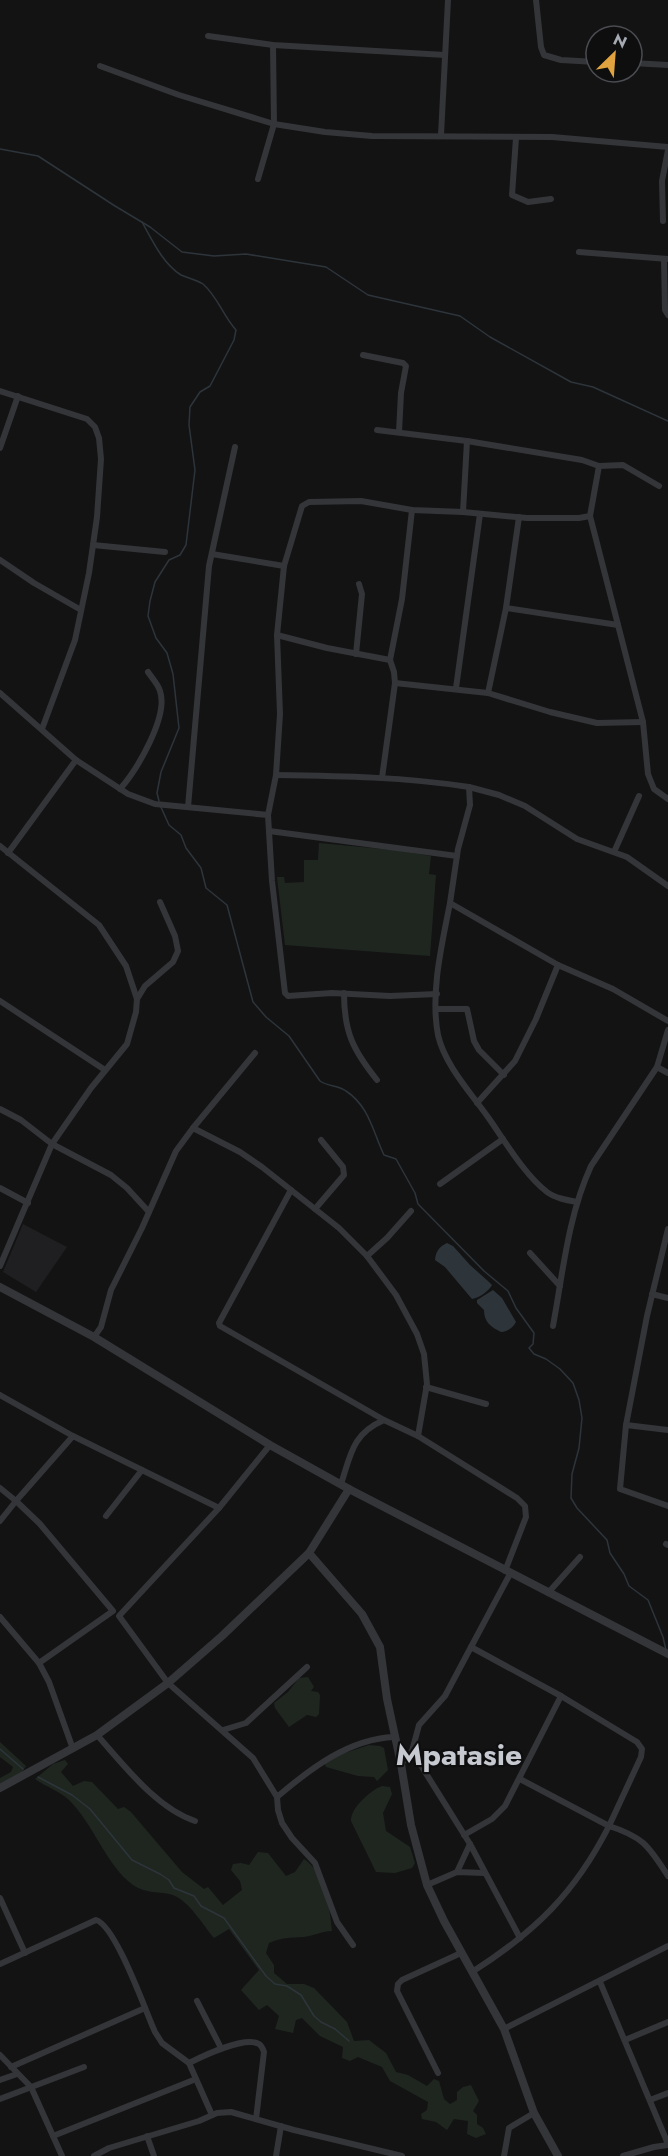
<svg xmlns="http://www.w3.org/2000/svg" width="668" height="2156" viewBox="0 0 668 2156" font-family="Jost,sans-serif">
	<rect width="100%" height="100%" fill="#131314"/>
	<path fill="#1f1f21" d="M23 1224 67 1247 36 1292 3 1272Z"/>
	<g fill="#1f2620">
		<path d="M319 843 393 850 431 856 429 874 436 875 430 956 285 945 277 877H284L285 883 304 882V860H318Z"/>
		<path d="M308 1677 314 1687 311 1691 318 1692 320 1695 319 1714 316 1717 307 1715 289 1727 275 1708 274 1703 288 1692 299 1678Z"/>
		<path d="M0 1742 26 1766 22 1772 0 1785V1778L11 1772 13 1767 0 1757Z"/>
		<path d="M369 1745 380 1746 384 1748 388 1770 377 1781 374 1777 358 1776 326 1767 324 1762 330 1758Z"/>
		<path d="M65 1760 68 1764 61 1772 73 1786 84 1781 92 1782 118 1809 124 1807 131 1812 182 1872 204 1889 208 1887 223 1905 242 1890 240 1881 231 1870 233 1864 241 1863 249 1865 258 1852 268 1853 286 1876 295 1872 304 1859C325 1872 330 1908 332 1931 322 1931 313 1936 303 1937 287 1938 284 1937 269 1943L266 1953 274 1965V1973L287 1984H304L314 1988 347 2022 354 2041 369 2040 386 2053 396 2072 408 2075 427 2086 434 2079 439 2081 444 2099 450 2104 457 2100V2092L463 2087 471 2085 479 2101 473 2111 477 2115V2124L483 2128 486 2134 476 2138 467 2134 468 2121 454 2119 447 2130 436 2122 422 2119 421 2114 427 2110 428 2102 390 2081 382 2067 358 2057 350 2061 342 2058 343 2047 320 2036 302 2018 296 2020 293 2033 275 2029 279 2016 267 2005 259 2010 241 1990 259 1970 229 1929 214 1938C202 1924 190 1902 173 1895 160 1891 145 1894 133 1885 106 1865 94 1825 70 1801 60 1791 46 1787 35 1779L53 1764Z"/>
		<path d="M382 1786 390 1787 392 1794 383 1813 386 1831 410 1847 415 1863 412 1868 395 1873 376 1872 351 1821C350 1808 371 1790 382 1786Z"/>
	</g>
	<g fill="#2d353b">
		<path d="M447 1243 453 1246 470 1265 489 1282 492 1285C489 1291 479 1298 472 1299L445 1267 435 1260C436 1251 439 1247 447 1243Z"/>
		<path d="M493 1290 502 1298 516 1322C513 1328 508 1331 501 1332 491 1327 484 1322 484 1310L477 1303V1300Z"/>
	</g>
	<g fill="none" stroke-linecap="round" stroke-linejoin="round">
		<g stroke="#2d353b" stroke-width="1.5">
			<path d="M0 149 38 156 115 206 150 227 182 252 214 256 246 254 326 267 368 295 460 316 490 337 571 382 593 387 668 421"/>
			<path d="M142 222C152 240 163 264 181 275 188 278 197 280 203 284 218 297 223 316 236 330L234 340 210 386 200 392 190 407 189 425 195 470 186 545 180 555 169 560 155 582 150 601 148 616 156 638 167 653 173 674 179 728 161 772 157 793 159 801"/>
			<path d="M160 805 169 825 181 835 186 848 201 868 206 888 227 905 253 1002 266 1017 289 1036 320 1081C329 1087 338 1085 346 1091 369 1106 373 1132 384 1155L396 1159 415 1193 418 1204 484 1271 508 1291 516 1308 534 1333 533 1344 529 1348 534 1354 546 1359 560 1369 573 1383 579 1400 582 1418 579 1448 572 1474 571 1498 577 1508 607 1540 610 1553 624 1574 629 1586 648 1600 663 1637 666 1650"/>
			<path d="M0 1749 23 1769"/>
			<path d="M38 1777 72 1795 90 1809 132 1860 160 1874 169 1880 174 1888 194 1896 201 1906 224 1918 266 1976 275 1984 287 1986 301 1995 314 2016 321 2022 335 2029 349 2041"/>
		</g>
		<g stroke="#343539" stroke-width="6">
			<path d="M536 0 541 47 544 55 561 60 596 62"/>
			<path d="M208 36 273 45 445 55"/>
			<path d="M632 63 668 65"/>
			<path d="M100 66 179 95 274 124 325 132 372 136 552 137 668 147"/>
			<path d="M441 135 448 0"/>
			<path d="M516 138 512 195 528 202 551 199"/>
			<path d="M258 179 274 124 273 45"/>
			<path d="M663 221 662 181 668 150"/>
			<path d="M579 252 668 259"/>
			<path d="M664 260 665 310 668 315"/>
			<path d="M363 355 403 363 406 366 401 393 399 432"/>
			<path d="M0 391 87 419 95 427 99 438 101 459 97 517 89 573 75 640 42 729"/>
			<path d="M377 430 467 441 582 460 599 466 623 465 659 486"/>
			<path d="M0 448 18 396"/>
			<path d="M463 512 467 441"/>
			<path d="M590 516 643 722 648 774 654 789 668 799"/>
			<path d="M93 545 165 552"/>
			<path d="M212 554 284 566"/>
			<path d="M0 560 34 583 81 610"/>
			<path d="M506 608 618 625"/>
			<path d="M277 635 327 648 390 660"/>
			<path d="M356 654 362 594 359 584"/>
			<path d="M395 683 488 693 550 712 597 723 643 722"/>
			<path d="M456 688 480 514"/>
			<path d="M0 693 76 760 128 794 155 804 268 815 276 775 280 714 277 635 284 566 302 506 309 502 361 501 412 510 463 512 527 518H579L590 516 599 466"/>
			<path d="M488 693 506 608 519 517"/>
			<path d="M276 775C341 776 405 777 469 787L470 805 458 849 450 903 558 965 613 989 668 1021"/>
			<path d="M382 778 395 683 394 672 390 660 402 599 412 510"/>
			<path d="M469 787 499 795 525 806 577 839 627 857 668 886"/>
			<path d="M120 789C136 771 169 717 160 691 158 684 152 678 148 672"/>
			<path d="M188 807 209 566 235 447"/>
			<path d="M268 815 272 881 285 993 288 996 332 993 390 996 437 994"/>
			<path d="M269 831 457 856"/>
			<path d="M0 846 99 925 126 966 137 999 136 1012 127 1044 91 1088 52 1144 0 1266"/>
			<path d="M614 852 639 796"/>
			<path d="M8 853 76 760"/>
			<path d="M450 903C442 944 430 993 438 1035 445 1066 472 1094 490 1120 506 1143 525 1175 547 1192 555 1198 566 1200 577 1202"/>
			<path d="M344 993C344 1032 353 1050 377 1080"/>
			<path d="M137 999 145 986 173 962 178 951 175 936 160 902"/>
			<path d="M0 1001 105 1070"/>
			<path d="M437 1009H467L474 1041 479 1050 504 1075"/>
			<path d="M657 1067 668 1073"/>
			<path d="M477 1103 515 1061 536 1019 558 965"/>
			<path d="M0 1109 21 1120 52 1144 111 1175 127 1188 149 1212"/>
			<path d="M193 1128 255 1053"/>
			<path d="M440 1184 503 1139"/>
			<path d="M0 1188 28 1203"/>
			<path d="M291 1190 219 1323 220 1326 384 1420"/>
			<path d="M315 1209 344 1175 343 1167 321 1140"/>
			<path d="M668 1229 647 1316 626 1425 668 1430"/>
			<path d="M530 1253 560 1286"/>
			<path d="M367 1256 387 1238 411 1211"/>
			<path d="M652 1294 668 1298"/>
			<path d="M553 1326C563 1272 568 1216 591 1166L657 1067 668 1030"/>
			<path d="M94 1337 101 1327 111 1290 142 1228 176 1151 193 1128 240 1152 262 1167 339 1228 367 1256 396 1295 417 1334 424 1354 427 1384 418 1436 384 1420C352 1434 351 1454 341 1484"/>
			<path d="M426 1387 486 1404"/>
			<path d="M0 1395 73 1436"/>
			<path d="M626 1425 620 1489 668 1506"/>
			<path d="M418 1436 517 1498 525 1506 526 1517 505 1571"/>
			<path d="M270 1445 219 1508 119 1616 168 1683 253 1758 277 1797C311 1768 349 1739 394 1737"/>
			<path d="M0 1488 16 1501 0 1521"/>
			<path d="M106 1516 142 1470"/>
			<path d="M666 1544 668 1545"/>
			<path d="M548 1593 580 1557"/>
			<path d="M0 1617 39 1663 49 1682 73 1749"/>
			<path d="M471 1647 510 1574"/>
			<path d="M39 1663 113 1611 40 1524 16 1501 73 1436 219 1508"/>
			<path d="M223 1730 246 1723 307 1667"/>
			<path d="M97 1735C124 1765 156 1808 195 1821"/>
			<path d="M412 1751 470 1844 520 1938"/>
			<path d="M401 1764 412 1751 419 1725 445 1696 471 1647 561 1696"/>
			<path d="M277 1797 278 1810 282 1823 292 1838 315 1863 337 1922 353 1945"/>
			<path d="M464 1835 492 1819 505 1806 561 1696 637 1742 642 1749 641 1757 609 1826 520 1779"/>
			<path d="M457 1872 470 1844"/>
			<path d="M427 1885 457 1872 484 1873"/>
			<path d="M0 1898 25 1953"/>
			<path d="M0 1964 96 1920C116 1926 145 2010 155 2032L162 2043 189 2063 212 2115"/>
			<path d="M472 1972C535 1932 575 1893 609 1826 644 1837 649 1847 668 1876"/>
			<path d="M600 1982 668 2144"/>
			<path d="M197 2001 221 2048"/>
			<path d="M504 2029 668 1946"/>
			<path d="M625 2040 668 2022"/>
			<path d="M0 2055 31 2087 62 2156"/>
			<path d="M189 2063C203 2056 245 2036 259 2044 262 2046 263 2049 264 2052L256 2119"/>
			<path d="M11 2067 145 2008"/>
			<path d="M438 2073 397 1991 398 1984 402 1980 461 1953"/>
			<path d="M0 2080 17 2074"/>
			<path d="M0 2099 84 2067"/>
			<path d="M650 2100 668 2093"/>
			<path d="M53 2136 196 2079"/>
			<path d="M147 2136 154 2156"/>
			<path d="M94 2156 109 2148 199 2121 217 2113 231 2112 294 2130 402 2156"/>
			<path d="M276 2156 281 2126"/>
			<path d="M504 2156 509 2128 534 2113"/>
			<path d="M623 2156 654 2147 668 2145"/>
		</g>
		<g stroke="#343539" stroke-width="8">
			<path d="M0 1287 94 1337 270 1445 349 1489 668 1654"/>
			<path d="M309 1553 362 1614 380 1647 387 1699 401 1764 411 1825 427 1885 444 1921 504 2029 534 2113 558 2156"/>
			<path d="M0 1788 97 1735 168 1683 222 1636 309 1553 349 1489"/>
		</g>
	</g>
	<g text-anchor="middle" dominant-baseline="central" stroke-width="4.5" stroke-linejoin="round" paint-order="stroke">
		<g font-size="30" font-weight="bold" fill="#c6c9d0" stroke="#0e0e0f">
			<text x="459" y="1754">Mpatasie</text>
		</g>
	</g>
	<g transform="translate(614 54) rotate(25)"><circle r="28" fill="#0e0e0f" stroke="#4a4c51" stroke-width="1.5"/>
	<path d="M0-4.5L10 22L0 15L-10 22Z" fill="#e0a33f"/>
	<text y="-9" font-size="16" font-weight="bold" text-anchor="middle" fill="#a5aab3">N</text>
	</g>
</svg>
